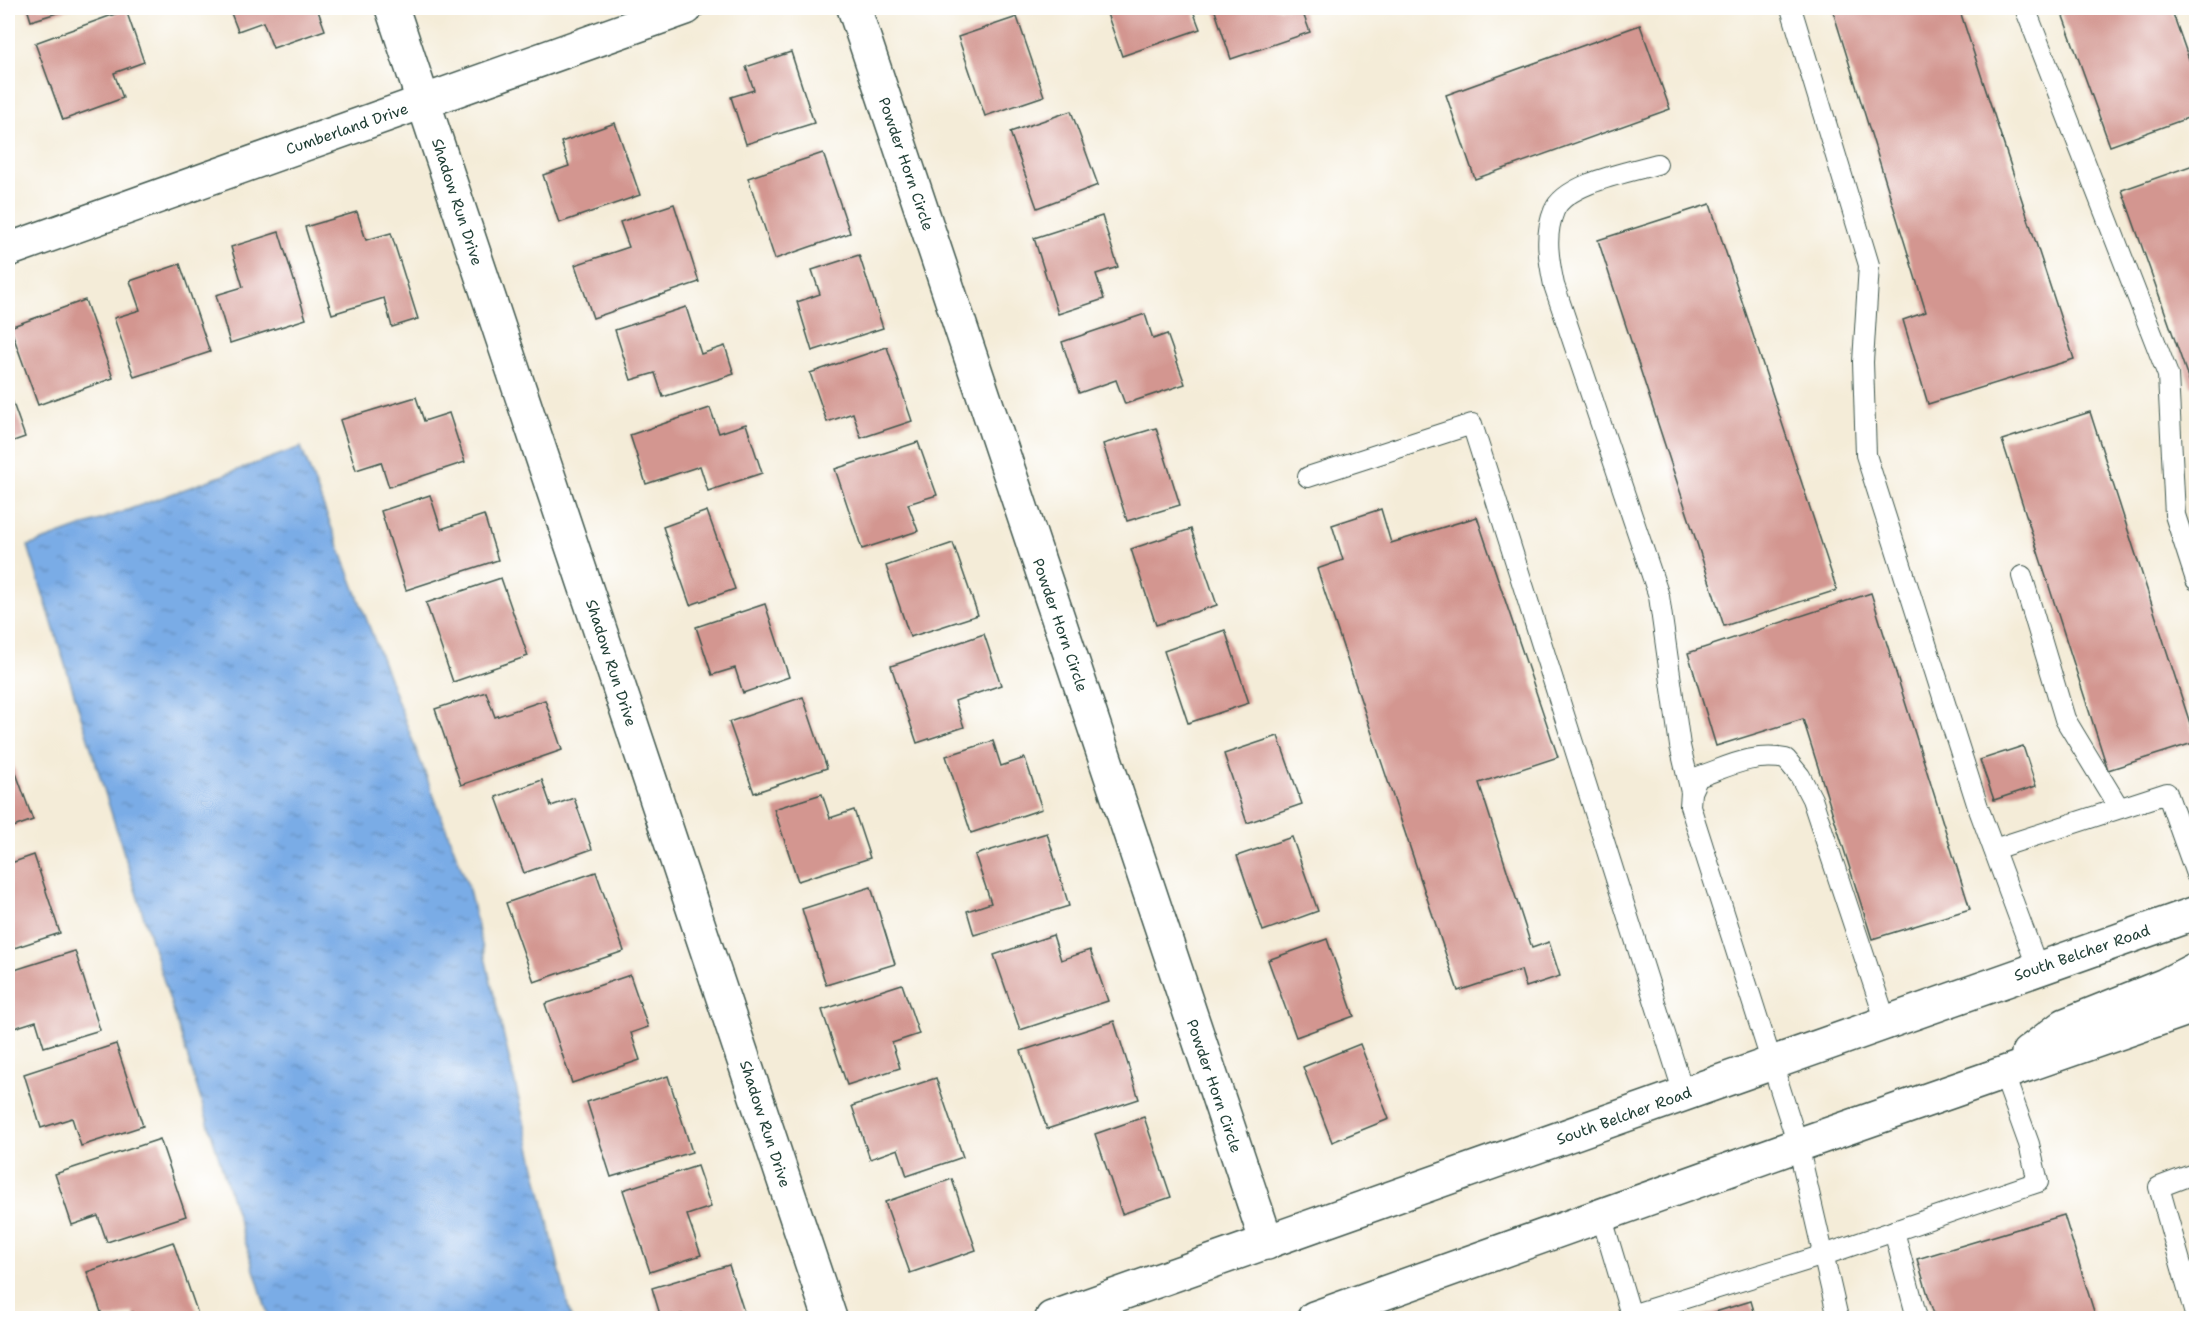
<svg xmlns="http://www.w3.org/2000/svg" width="2204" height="1326" viewBox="0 0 2204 1326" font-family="'Shantell Sans',sans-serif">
	<defs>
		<pattern id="water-ripples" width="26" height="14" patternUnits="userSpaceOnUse" patternTransform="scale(1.5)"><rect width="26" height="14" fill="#7aace6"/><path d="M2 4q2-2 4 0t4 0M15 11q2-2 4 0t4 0" fill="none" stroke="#638dbb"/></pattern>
	</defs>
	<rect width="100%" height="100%" fill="#fff"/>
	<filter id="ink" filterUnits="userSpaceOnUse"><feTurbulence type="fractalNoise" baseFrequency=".0167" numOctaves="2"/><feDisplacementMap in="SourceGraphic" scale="12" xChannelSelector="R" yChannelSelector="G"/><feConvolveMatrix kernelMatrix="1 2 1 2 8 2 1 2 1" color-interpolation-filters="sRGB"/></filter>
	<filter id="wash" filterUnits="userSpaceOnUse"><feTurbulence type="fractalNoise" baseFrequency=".008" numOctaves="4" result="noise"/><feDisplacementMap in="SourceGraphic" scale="24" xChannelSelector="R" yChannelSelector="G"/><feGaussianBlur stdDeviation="1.35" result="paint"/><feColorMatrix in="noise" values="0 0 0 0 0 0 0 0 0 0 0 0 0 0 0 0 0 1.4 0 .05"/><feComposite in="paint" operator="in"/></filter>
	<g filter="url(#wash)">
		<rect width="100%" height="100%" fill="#f4ecd8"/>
		<path fill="url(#water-ripples)" stroke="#4c748d" stroke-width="1.5" d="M301 447 468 886 571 1318H269L28 546Z"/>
		<g id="blocks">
			<g fill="#d39690">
				<path d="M27 8H73L31 21Z"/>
				<path d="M229 8H317L325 30 273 48 263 22 238 31Z"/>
				<path d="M1105 8H1192L1200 29 1122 56Z"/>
				<path d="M1214 8H1301L1310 32 1231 59Z"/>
				<path d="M1832 8H1959L2074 359 1928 404 1903 320 1926 312Z"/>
				<path d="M2060 8H2171L2196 79V115L2110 146Z"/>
				<path d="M126 10 144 62 114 73 123 98 63 120 35 43Z"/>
				<path d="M1017 17 1044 96 985 116 958 37Z"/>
				<path d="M1640 25 1670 109 1475 179 1446 95Z"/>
				<path d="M791 52 814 123 746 144 731 97 754 90 746 67Z"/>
				<path d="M1071 111 1098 185 1037 208 1010 132Z"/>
				<path d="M615 123 640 195 559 223 543 175 569 166 561 142Z"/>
				<path d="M823 153 850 233 775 259 748 178Z"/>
				<path d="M2196 164V384L2191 386 2122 190Z"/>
				<path d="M674 204 699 282 593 318 575 265 629 247 620 222Z"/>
				<path d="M1710 204 1837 590 1724 626 1598 240Z"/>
				<path d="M357 212 366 240 391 233 418 319 392 327 384 298 332 314 305 227Z"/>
				<path d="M1102 216 1118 267 1096 274 1104 299 1058 314 1034 238Z"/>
				<path d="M279 232 306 319 230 343 216 295 243 287 231 247Z"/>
				<path d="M859 255 883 328 812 351 797 302 820 294 812 270Z"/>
				<path d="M180 264 210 352 134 377 114 318 140 310 130 281Z"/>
				<path d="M85 300 113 378 38 405 10 327Z"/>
				<path d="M686 307 701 354 725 346 734 374 663 397 655 373 631 380 615 330Z"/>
				<path d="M1145 314 1153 339 1167 334 1185 384 1125 404 1116 380 1079 393 1062 342Z"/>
				<path d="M887 347 912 421 861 438 853 413 827 422 810 373Z"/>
				<path d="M8 389 25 437 8 443Z"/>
				<path d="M416 397 424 421 449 413 465 462 389 487 381 462 356 470 340 420Z"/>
				<path d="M710 408 719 433 746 424 762 473 708 491 700 466 646 484 630 435Z"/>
				<path d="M2090 412 2196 742 2108 770 2002 440Z"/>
				<path d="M1156 428 1180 505 1127 521 1103 444Z"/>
				<path d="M918 442 937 495 908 504 918 531 862 549 835 469Z"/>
				<path d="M430 495 441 529 484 515 498 560 406 590 381 511Z"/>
				<path d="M1381 509 1391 543 1477 517 1558 757 1479 783 1532 948 1549 942 1560 976 1526 987 1521 970 1458 991 1317 569 1343 560 1332 525Z"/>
				<path d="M707 511 735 589 690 605 663 527Z"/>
				<path d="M1191 529 1217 605 1156 625 1131 549Z"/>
				<path d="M953 543 978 615 910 637 886 566Z"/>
				<path d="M501 578 528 656 453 682 426 603Z"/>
				<path d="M1871 593 1970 909 1872 939 1803 719 1716 746 1688 653Z"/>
				<path d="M765 604 789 677 743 693 735 668 712 675 696 627Z"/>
				<path d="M1225 630 1249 703 1188 723 1164 651Z"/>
				<path d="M984 634 1001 685 955 701 964 727 917 743 891 666Z"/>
				<path d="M486 692 495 717 545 700 562 750 461 785 435 709Z"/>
				<path d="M803 697 827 768 754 793 729 722Z"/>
				<path d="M1278 736 1302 804 1247 823 1224 754Z"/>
				<path d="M993 741 1001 766 1025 758 1042 809 971 833 946 756Z"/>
				<path d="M2023 746 2036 786 1994 800 1980 760Z"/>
				<path d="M8 751 33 820 8 829Z"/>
				<path d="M542 780 551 806 574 798 592 849 524 873 496 797Z"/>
				<path d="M822 794 830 818 854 810 870 858 798 881 774 809Z"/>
				<path d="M1047 833 1069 906 974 935 967 911 991 903 975 855Z"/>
				<path d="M1292 837 1318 911 1263 931 1237 856Z"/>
				<path d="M34 855 60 933 8 950V864Z"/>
				<path d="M596 872 624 951 534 982 506 903Z"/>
				<path d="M871 887 895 964 826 985 802 909Z"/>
				<path d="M1053 935 1061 960 1090 950 1108 1001 1020 1030 994 955Z"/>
				<path d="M1327 939 1354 1016 1296 1037 1268 960Z"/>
				<path d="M75 951 100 1030 44 1047 36 1021 8 1030V972Z"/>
				<path d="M630 975 648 1027 631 1033 640 1060 572 1083 545 1004Z"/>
				<path d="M902 984 919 1034 892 1043 900 1068 847 1085 822 1010Z"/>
				<path d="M1114 1021 1139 1099 1047 1129 1021 1051Z"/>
				<path d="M116 1044 143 1126 81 1146 72 1118 41 1128 24 1074Z"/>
				<path d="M1360 1044 1389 1119 1332 1142 1303 1067Z"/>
				<path d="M668 1076 692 1152 611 1177 587 1102Z"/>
				<path d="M936 1078 963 1157 907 1176 898 1149 870 1159 852 1106Z"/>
				<path d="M1144 1117 1171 1197 1122 1214 1095 1134Z"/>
				<path d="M160 1139 186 1216 107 1242 98 1216 72 1225 55 1174Z"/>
				<path d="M697 1166 711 1207 687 1215 701 1255 650 1272 623 1190Z"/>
				<path d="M952 1179 976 1250 910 1273 885 1202Z"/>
				<path d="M2064 1215 2096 1318H1935L1917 1259Z"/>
				<path d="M173 1242 199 1317 135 1318 133 1312 115 1318H103L87 1272Z"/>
				<path d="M729 1265 746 1318H683L682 1314 661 1318 652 1288Z"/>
				<path d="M1751 1301 1756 1318H1696Z"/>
			</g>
		</g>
	</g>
	<g filter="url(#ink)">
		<use href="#blocks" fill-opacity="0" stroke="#3f574d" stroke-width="1.5"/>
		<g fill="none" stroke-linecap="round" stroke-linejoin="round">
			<defs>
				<g id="lane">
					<path d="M1791 8 1869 265 1863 362 1866 455 1978 807 2038 969"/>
					<path d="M2025 8 2168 375 2175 515 2196 580"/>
					<path d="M1657 164C1630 172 1565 183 1554 211 1544 235 1549 261 1554 285L1659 596 1680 746 1691 792"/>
					<path d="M1308 477 1472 424 1684 1094"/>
					<path d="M2022 576 2065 719 2119 808"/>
					<path d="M1994 849 2167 793 2196 874"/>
					<path d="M1601 1215 1631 1315 1824 1255 2038 1182 2029 1144 2003 1072"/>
					<path d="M1894 1231 1917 1318"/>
					<path d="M1838 1318 1798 1145 1690 806 1691 792 1698 777C1730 766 1752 753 1786 759L1800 776 1812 799 1886 1022"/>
					<path d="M2196 1318 2159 1187 2196 1173"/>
				</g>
				<g id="street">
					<path d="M392 8 830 1318"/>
					<path d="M854 8 1267 1243"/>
					<path d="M8 250 686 8"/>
				</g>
				<g id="secondary">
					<path d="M2028 1053 2065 1025 2165 985 2196 969"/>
					<path d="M1052 1318 2196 913"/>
					<path d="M1314 1318 1798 1145 2196 1006"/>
				</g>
			</defs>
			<use href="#lane" stroke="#3f574d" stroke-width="22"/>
			<use href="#street" stroke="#3f574d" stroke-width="36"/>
			<use href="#secondary" stroke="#3f574d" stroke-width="36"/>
			<use href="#lane" stroke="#fff" stroke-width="20"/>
			<use href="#street" stroke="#fff" stroke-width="33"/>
			<use href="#secondary" stroke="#fff" stroke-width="33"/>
		</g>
	</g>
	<g text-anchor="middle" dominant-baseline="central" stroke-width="6" stroke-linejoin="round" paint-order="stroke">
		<g font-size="15" fill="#1f3d34" stroke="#fff">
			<text transform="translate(347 129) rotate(-19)">Cumberland Drive</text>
			<text transform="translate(906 164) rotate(71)">Powder Horn Circle</text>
			<text transform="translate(457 202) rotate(72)">Shadow Run Drive</text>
			<text transform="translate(1060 625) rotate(71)">Powder Horn Circle</text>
			<text transform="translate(611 663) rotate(72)">Shadow Run Drive</text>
			<text transform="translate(2082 953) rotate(-19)">South Belcher Road</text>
			<text transform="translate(1214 1086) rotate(71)">Powder Horn Circle</text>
			<text transform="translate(1624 1116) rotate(-20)">South Belcher Road</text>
			<text transform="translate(765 1124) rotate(72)">Shadow Run Drive</text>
		</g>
	</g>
	<rect width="2204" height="1326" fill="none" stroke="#fff" stroke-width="30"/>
</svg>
